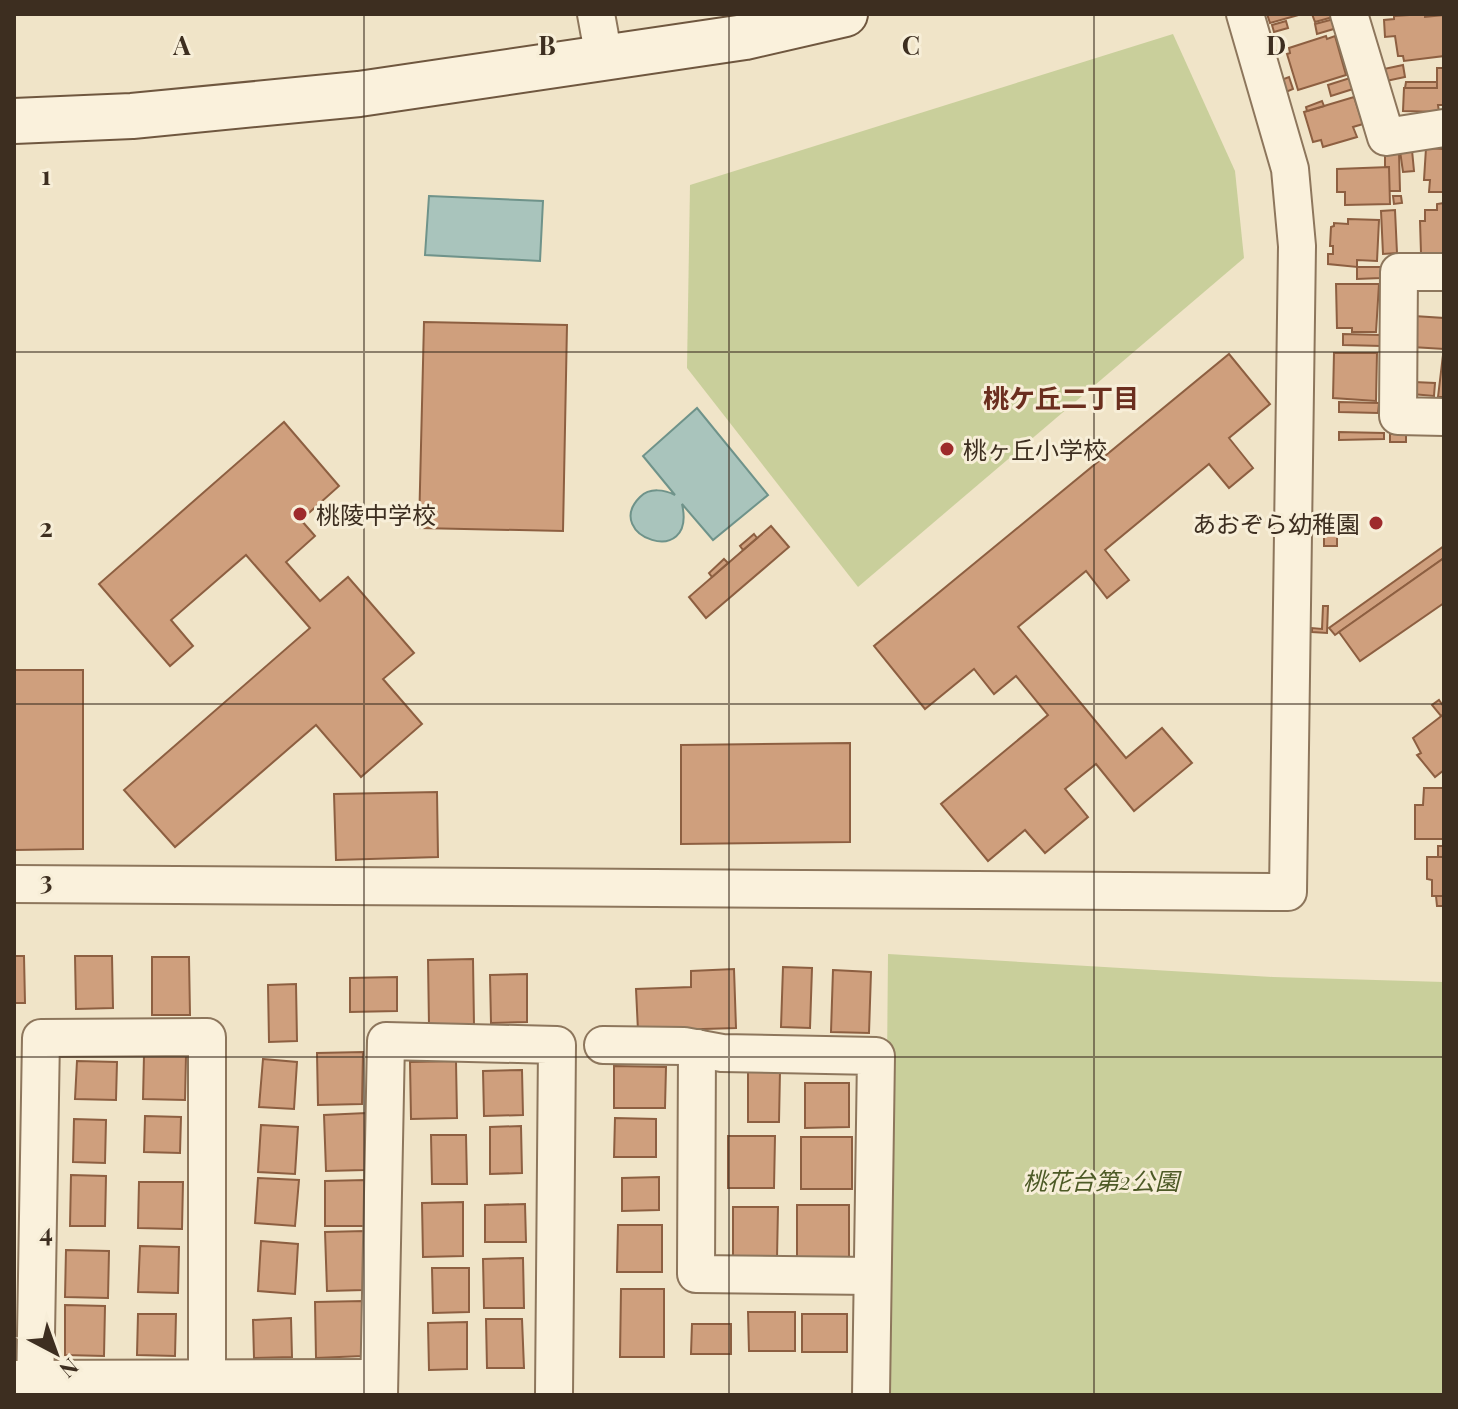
<svg xmlns="http://www.w3.org/2000/svg" width="1458" height="1409" viewBox="0 0 1458 1409" font-family="'Playfair Display','Noto Sans JP',serif">
	<rect width="100%" height="100%" fill="#f0e4c8"/>
	<g fill="#c9cf9b">
		<path d="M1173 34 1235 171 1244 258 858 587 687 368 690 185Z"/>
		<path d="M888 954 1273 977 1444 982V1395H884Z"/>
	</g>
	<g fill="#a9c4bc" stroke="#6f938a" stroke-width="2">
		<path d="M429 196 543 201 540 261 425 255Z"/>
		<path d="M697 408 768 495 713 540 682 504C697 570 601 536 640 497 650 487 665 490 675 495L643 456Z"/>
	</g>
	<g fill="#cf9f7d" stroke="#8d5f41" stroke-width="2">
		<path d="M1267 14H1302L1270 23Z"/>
		<path d="M1312 14H1333V17L1315 22Z"/>
		<path d="M1425 14V17L1444 15V56L1404 61 1403 56H1398L1395 36 1385 37 1384 20 1394 19V16Z"/>
		<path d="M1334 19 1337 28 1317 34 1315 24Z"/>
		<path d="M1286 21 1288 28 1274 32 1272 25Z"/>
		<path d="M1326 36 1327 39 1335 36 1346 75 1298 90 1287 54 1290 53 1289 48Z"/>
		<path d="M1403 65 1405 77 1386 81 1384 69Z"/>
		<path d="M1437 68H1444V105H1438L1439 112 1403 111 1404 88H1437Z"/>
		<path d="M1289 77 1293 89 1286 92 1281 80Z"/>
		<path d="M1350 78 1353 89 1331 96 1328 85Z"/>
		<path d="M1406 82H1437V88H1405Z"/>
		<path d="M1354 97 1363 124 1353 127 1357 137 1323 147 1321 140 1313 142 1304 112Z"/>
		<path d="M1322 101 1324 106 1307 111 1306 107Z"/>
		<path d="M1426 148 1444 149V192H1429L1430 180H1424Z"/>
		<path d="M1412 150 1414 171 1403 172 1400 151Z"/>
		<path d="M1385 152H1399L1400 191H1389V167H1385Z"/>
		<path d="M1389 167 1390 204 1345 205V192H1337V169Z"/>
		<path d="M1393 196H1401L1402 203 1394 204Z"/>
		<path d="M1444 203V253H1421L1420 221H1425V210H1437V204Z"/>
		<path d="M1395 210 1397 253 1383 254 1381 211Z"/>
		<path d="M1348 219 1379 220 1377 261 1357 260V267L1328 264V254H1333V246H1330L1331 227 1334 226V223L1348 224Z"/>
		<path d="M1357 267H1381V278L1357 279Z"/>
		<path d="M1336 284H1379L1376 332H1352V328H1337Z"/>
		<path d="M1414 316 1444 318V349L1412 347Z"/>
		<path d="M424 322 567 325 563 531 419 528Z"/>
		<path d="M1343 334 1381 335V346L1343 345Z"/>
		<path d="M1334 353H1377L1376 401 1333 398Z"/>
		<path d="M1229 354 1270 404 1229 438 1253 468 1229 488 1209 464 1105 550 1129 580 1107 598 1086 571 1018 627 1126 758 1162 728 1192 763 1134 811 1096 764 1065 789 1088 817 1045 853 1025 830 988 861 941 804 1048 715 1016 676 994 694 974 669 925 709 874 646Z"/>
		<path d="M1443 355H1444V397H1438Z"/>
		<path d="M1414 382 1435 383 1434 396 1412 394Z"/>
		<path d="M1339 402 1379 403 1378 413 1339 412Z"/>
		<path d="M284 422 339 486 301 520 315 536 286 562 320 601 348 577 414 653 383 679 422 724 361 777 316 725 175 847 124 790 310 628 246 555 171 620 193 646 170 666 99 584Z"/>
		<path d="M1339 432 1384 433V439L1339 440Z"/>
		<rect x="1390" y="434" width="16" height="8"/>
		<path d="M771 526 789 547 706 618 689 597Z"/>
		<path d="M754 534 757 538 743 550 740 546Z"/>
		<rect x="1324" y="535" width="13" height="11"/>
		<path d="M1444 546V558L1335 635 1329 628Z"/>
		<path d="M1444 558V603L1360 661 1339 632Z"/>
		<path d="M724 559 728 563 712 577 709 573Z"/>
		<path d="M1323 606H1328L1327 633 1312 632V628L1322 629Z"/>
		<path d="M14 670H83V849L14 850Z"/>
		<path d="M1439 700 1444 707V714L1441 716 1432 705Z"/>
		<path d="M1444 714V770L1435 777 1417 755 1421 753 1413 738Z"/>
		<path d="M850 743V842L681 844V745Z"/>
		<path d="M1424 788H1444V839H1415V805H1423Z"/>
		<path d="M437 792 438 857 336 860 334 794Z"/>
		<rect x="1438" y="846" width="6" height="11"/>
		<path d="M1427 857H1444V896H1432V880L1427 879Z"/>
		<path d="M1436 896H1444V906H1437Z"/>
		<path d="M14 956H24L25 1003H14Z"/>
		<path d="M75 956H112L113 1008 76 1009Z"/>
		<path d="M152 957H189L190 1015H152Z"/>
		<path d="M473 959 474 1026H429L428 960Z"/>
		<path d="M783 967 812 968 810 1028 781 1027Z"/>
		<path d="M734 969 736 1028 638 1031 636 989 691 987V971Z"/>
		<path d="M833 970 871 972 869 1033 831 1032Z"/>
		<path d="M527 974V1022L491 1023 490 975Z"/>
		<path d="M397 977V1011L350 1012V978Z"/>
		<path d="M296 984 297 1041 269 1042 268 985Z"/>
		<path d="M363 1052 362 1104 318 1105 317 1053Z"/>
		<path d="M144 1055 186 1056 185 1100 143 1099Z"/>
		<path d="M263 1059 297 1062 294 1109 259 1107Z"/>
		<path d="M77 1061 117 1062 116 1100 75 1099Z"/>
		<path d="M456 1061 457 1118 411 1119 410 1062Z"/>
		<path d="M614 1066 666 1067 665 1108H614Z"/>
		<path d="M522 1070 523 1115 484 1116 483 1071Z"/>
		<path d="M748 1071H780L779 1122H748Z"/>
		<path d="M805 1083H849V1127L805 1128Z"/>
		<path d="M366 1113 365 1170 326 1171 324 1115Z"/>
		<path d="M145 1116 181 1117 180 1153 144 1152Z"/>
		<path d="M615 1118 656 1119V1157H614Z"/>
		<path d="M74 1119 106 1120 105 1163 73 1162Z"/>
		<path d="M261 1125 298 1127 295 1174 258 1172Z"/>
		<path d="M521 1126 522 1173 490 1174V1127Z"/>
		<path d="M431 1135H466L467 1184H432Z"/>
		<path d="M728 1136H775L774 1188H728Z"/>
		<rect x="801" y="1137" width="51" height="52"/>
		<path d="M71 1175 106 1176 105 1226H70Z"/>
		<path d="M659 1177V1210L622 1211V1178Z"/>
		<path d="M258 1178 299 1180 295 1226 255 1223Z"/>
		<path d="M365 1180 364 1226H325V1181Z"/>
		<path d="M139 1182H183L182 1229 138 1228Z"/>
		<path d="M463 1202V1256L423 1257 422 1203Z"/>
		<path d="M525 1204 526 1242H485V1205Z"/>
		<rect x="797" y="1205" width="52" height="58"/>
		<path d="M733 1207H778L777 1259H733Z"/>
		<path d="M618 1225H662V1272H617Z"/>
		<path d="M364 1231V1290L327 1291 325 1232Z"/>
		<path d="M261 1241 298 1244 295 1294 258 1291Z"/>
		<path d="M140 1246 179 1247 178 1293 138 1292Z"/>
		<path d="M66 1250 109 1251 108 1298 65 1297Z"/>
		<path d="M523 1258 524 1308H484L483 1259Z"/>
		<path d="M432 1268H469V1312L433 1313Z"/>
		<path d="M621 1289H664V1357H620Z"/>
		<path d="M363 1301V1356L316 1358 315 1302Z"/>
		<path d="M65 1305 105 1306 104 1356 65 1355Z"/>
		<path d="M748 1312H795V1351H749Z"/>
		<path d="M138 1314H176L175 1356 137 1355Z"/>
		<rect x="802" y="1314" width="45" height="38"/>
		<path d="M291 1318 292 1357 254 1358 253 1320Z"/>
		<path d="M486 1319H522L524 1368H487Z"/>
		<path d="M467 1322V1369L429 1370 428 1323Z"/>
		<path d="M692 1324H731V1354H691Z"/>
	</g>
	<g fill="none" stroke-linecap="round" stroke-linejoin="round">
		<defs>
			<g id="street">
				<path d="M596 14 604 58"/>
				<path d="M1349 14 1386 137 1444 128"/>
				<path d="M1444 272H1399L1398 416 1444 417"/>
				<path d="M14 884 1288 892 1297 246 1290 169 1245 14"/>
				<path d="M603 1045 684 1046 722 1053 876 1056 871 1395"/>
				<path d="M697 1048 696 1274 872 1276"/>
				<path d="M14 1379 379 1378"/>
				<path d="M35 1395 41 1038 207 1037V1395"/>
				<path d="M379 1395 386 1041 557 1045 554 1395"/>
			</g>
			<path id="secondary" d="M14 121 132 116 359 94 745 37 845 14"/>
		</defs>
		<use href="#street" stroke="#8d765c" stroke-width="40"/>
		<use href="#secondary" stroke="#6f573f" stroke-width="48"/>
		<use href="#street" stroke="#faf1dc" stroke-width="36"/>
		<use href="#secondary" stroke="#faf1dc" stroke-width="44"/>
	</g>
	<path fill="none" stroke="#3d2e20" stroke-width="2" stroke-opacity="0.55" d="M364 14V1395M729 14V1395M1094 14V1395M14 352H1444M14 704H1444M14 1057H1444"/>
	<g fill="#9e2a2b" stroke="#f7eed8" stroke-width="3">
		<circle cx="947" cy="449" r="8"/>
		<circle cx="300" cy="514" r="8"/>
		<circle cx="1376" cy="523" r="8"/>
	</g>
	<g text-anchor="middle" dominant-baseline="central" stroke-width="6" stroke-linejoin="round" paint-order="stroke">
		<g font-size="24" fill="#3d2e20" stroke="#f7eed8" text-anchor="start">
			<text x="963" y="449">桃ヶ丘小学校</text>
			<text x="316" y="514">桃陵中学校</text>
			<text x="1360" y="523" text-anchor="end">あおぞら幼稚園</text>
		</g>
		<g font-size="24" font-style="italic" fill="#4d5a26" stroke="#f7eed8">
			<text x="1101" y="1180">桃花台第2公園</text>
		</g>
		<g font-size="26" font-weight="bold" fill="#6b2e1e" stroke="#f7eed8">
			<text x="1061" y="397">桃ケ丘二丁目</text>
		</g>
	</g>
	<g font-size="26" text-anchor="middle" font-weight="bold" fill="#3d2e20" stroke="#f7eed8" stroke-width="6" stroke-linejoin="round" paint-order="stroke">
		<text x="182" y="55">A</text>
		<text x="547" y="55">B</text>
		<text x="911" y="55">C</text>
		<text x="1276" y="55">D</text>
		<text x="46" y="185">1</text>
		<text x="46" y="537">2</text>
		<text x="46" y="890">3</text>
		<text x="46" y="1242">4</text>
	</g>
	<rect width="1458" height="1409" fill="none" stroke="#3d2e20" stroke-width="32"/>
	<g transform="translate(56 1353) rotate(139)" stroke="#f7eed8" stroke-width="6" paint-order="stroke">
	<path d="M0-6L14 30L0 20L-14 30Z" fill="#3d2e20"/>
	<text y="-12" font-size="22" font-weight="bold" text-anchor="middle" fill="#3d2e20">N</text>
	</g>
</svg>
